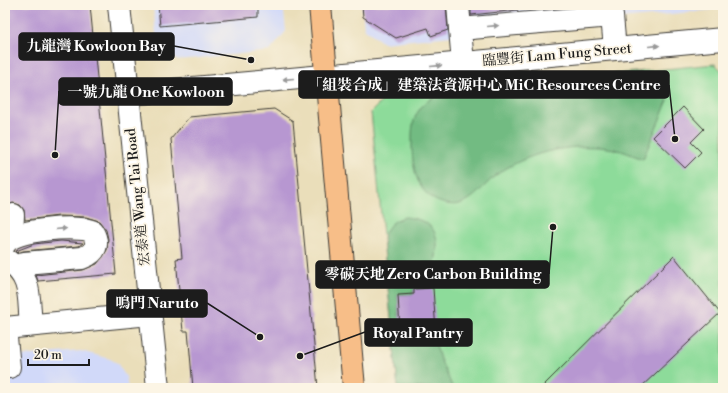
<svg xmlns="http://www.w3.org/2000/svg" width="728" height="393" viewBox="0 0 728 393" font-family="'Libre Bodoni','Noto Serif TC',serif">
	<rect width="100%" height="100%" fill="#fcf5e5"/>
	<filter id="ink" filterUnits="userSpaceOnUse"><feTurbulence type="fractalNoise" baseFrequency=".025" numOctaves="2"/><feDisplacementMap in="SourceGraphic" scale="8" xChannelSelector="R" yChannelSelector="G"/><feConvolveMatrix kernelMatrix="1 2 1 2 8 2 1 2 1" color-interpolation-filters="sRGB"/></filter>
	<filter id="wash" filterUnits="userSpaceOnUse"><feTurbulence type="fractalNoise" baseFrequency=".012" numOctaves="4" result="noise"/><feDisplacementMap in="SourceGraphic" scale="16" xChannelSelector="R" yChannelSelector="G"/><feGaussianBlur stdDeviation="0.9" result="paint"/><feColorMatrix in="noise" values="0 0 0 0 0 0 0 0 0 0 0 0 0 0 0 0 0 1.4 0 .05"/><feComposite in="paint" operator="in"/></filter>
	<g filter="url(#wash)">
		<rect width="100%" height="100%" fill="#eadeba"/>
		<g fill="#d1d9f9">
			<path d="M153 5H283L286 31 270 51 177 60 157 43Z"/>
			<path d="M362 5H715L711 10 383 43 364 28Z"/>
			<path d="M81 351 110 359 117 363 126 377 128 388H5V357Z"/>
		</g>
		<path fill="#8ddb9a" stroke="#547c5b" d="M715 64 723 72V388H398L371 112 386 97Z"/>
		<g fill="#72bb82" stroke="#476c4f">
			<path d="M640 72 668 100 643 159C634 156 624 151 614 149 576 142 531 151 499 173 482 185 470 209 447 204 418 199 413 171 412 148 412 134 411 122 419 110 427 99 439 93 452 90Z"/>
			<path d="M405 217C453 222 434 257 430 288L414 289V294L398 295 400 330 417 329V333L432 332 440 359 453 388H398L383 239C386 227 393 220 405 217Z"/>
		</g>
		<g id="blocks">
			<g fill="#b797d1">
				<path d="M5 5H90L116 274 38 281 36 275 83 270 97 264 107 250 108 239 106 230 99 221 86 217 59 216 25 220 24 210 20 205 13 203 5 206Z"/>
				<path d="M158 5H258V17L160 26Z"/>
				<path d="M362 5H446L448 30 431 36 428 28 396 38 363 17Z"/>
				<path d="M471 5H517L518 10 471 15Z"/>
				<path d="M683 107 704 129 691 142 701 152 685 168 653 137Z"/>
				<path d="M274 109 293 121 318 388H193L188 331H183L176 259 182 258 171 139 189 117Z"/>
				<path d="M61 241 83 243 79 246 23 251 18 253 16 251 34 244Z"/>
				<path d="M674 256 720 313 640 388H541Z"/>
				<path d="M433 288 436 332 417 334V329L400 330 398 295 414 294V289Z"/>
			</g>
		</g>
	</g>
	<g filter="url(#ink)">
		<use href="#blocks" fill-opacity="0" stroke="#3b3934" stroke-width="1"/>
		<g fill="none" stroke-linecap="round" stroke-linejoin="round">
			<defs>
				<g id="minor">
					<path d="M119 5 158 388"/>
					<path d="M458 5 460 29"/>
					<path d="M463 63 460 29 612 16 615 49"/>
					<path d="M128 94 723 39"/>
					<path d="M12 236 13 215"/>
					<path d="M5 244C12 229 78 225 92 231 100 244 96 253 82 258L24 263 19 267V270"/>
					<path d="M8 261C33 278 28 298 31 325"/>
					<path d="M5 328 150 314"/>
					<path d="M5 328 9 367"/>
				</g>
				<path id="major" d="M320 5 354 388"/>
			</defs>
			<use href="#minor" stroke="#3b3934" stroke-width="24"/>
			<use href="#major" stroke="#3b3934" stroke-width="24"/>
			<use href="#minor" stroke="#fff" stroke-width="22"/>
			<use href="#major" stroke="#f7be88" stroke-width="22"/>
		</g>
		<defs><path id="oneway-solid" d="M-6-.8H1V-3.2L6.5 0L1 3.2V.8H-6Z"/></defs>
		<g fill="#999">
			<use href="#oneway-solid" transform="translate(493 26) rotate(-5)"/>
			<use href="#oneway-solid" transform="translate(654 46) rotate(-5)"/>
			<use href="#oneway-solid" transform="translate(436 66) rotate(-5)"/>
			<use href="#oneway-solid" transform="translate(288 79) rotate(175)"/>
			<use href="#oneway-solid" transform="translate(61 229) rotate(-5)"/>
		</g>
	</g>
	<g text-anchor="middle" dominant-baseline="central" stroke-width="3.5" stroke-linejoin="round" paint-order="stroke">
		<g font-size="14" fill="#1c1c1c" stroke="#fcf5e5">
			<text transform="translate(557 55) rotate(-5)">臨豐街 Lam Fung Street</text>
			<text transform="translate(138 197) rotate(-96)">宏泰道 Wang Tai Road</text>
		</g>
	</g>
	<path fill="none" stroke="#1c1c1c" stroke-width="1.5" d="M251 60L174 46M675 139L669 85M55 155L59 91M553 227L549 274M260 337L207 303M300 356L365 332"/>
	<g fill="#1c1c1c" stroke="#fcf5e5" stroke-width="1.5">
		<circle cx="251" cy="60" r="4"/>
		<circle cx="675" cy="139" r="4"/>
		<circle cx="55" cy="155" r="4"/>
		<circle cx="553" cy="227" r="4"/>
		<circle cx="260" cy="337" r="4"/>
		<circle cx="300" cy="356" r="4"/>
	</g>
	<g fill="#1c1c1c" stroke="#1c1c1c" stroke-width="1.5">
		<rect x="19" y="33" width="155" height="27" rx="4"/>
		<rect x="299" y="71" width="370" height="27" rx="4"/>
		<rect x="59" y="78" width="173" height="27" rx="4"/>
		<rect x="316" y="261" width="233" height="27" rx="4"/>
		<rect x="107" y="290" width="100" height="27" rx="4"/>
		<rect x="365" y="319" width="107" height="27" rx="4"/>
	</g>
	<g font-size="15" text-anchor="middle" font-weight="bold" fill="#fff">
		<text x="96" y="51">九龍灣 Kowloon Bay</text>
		<text x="484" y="90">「組裝合成」建築法資源中心 MiC Resources Centre</text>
		<text x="146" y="97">一號九龍 One Kowloon</text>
		<text x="433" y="279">零碳天地 Zero Carbon Building</text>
		<text x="157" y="308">鳴門 Naruto</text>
		<text x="418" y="338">Royal Pantry</text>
	</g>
	<rect width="728" height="393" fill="none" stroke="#fcf5e5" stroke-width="20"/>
	<path d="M28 359v6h61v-6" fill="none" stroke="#1c1c1c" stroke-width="2"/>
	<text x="34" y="359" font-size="12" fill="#1c1c1c" stroke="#fcf5e5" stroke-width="3" paint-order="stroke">20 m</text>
</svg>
